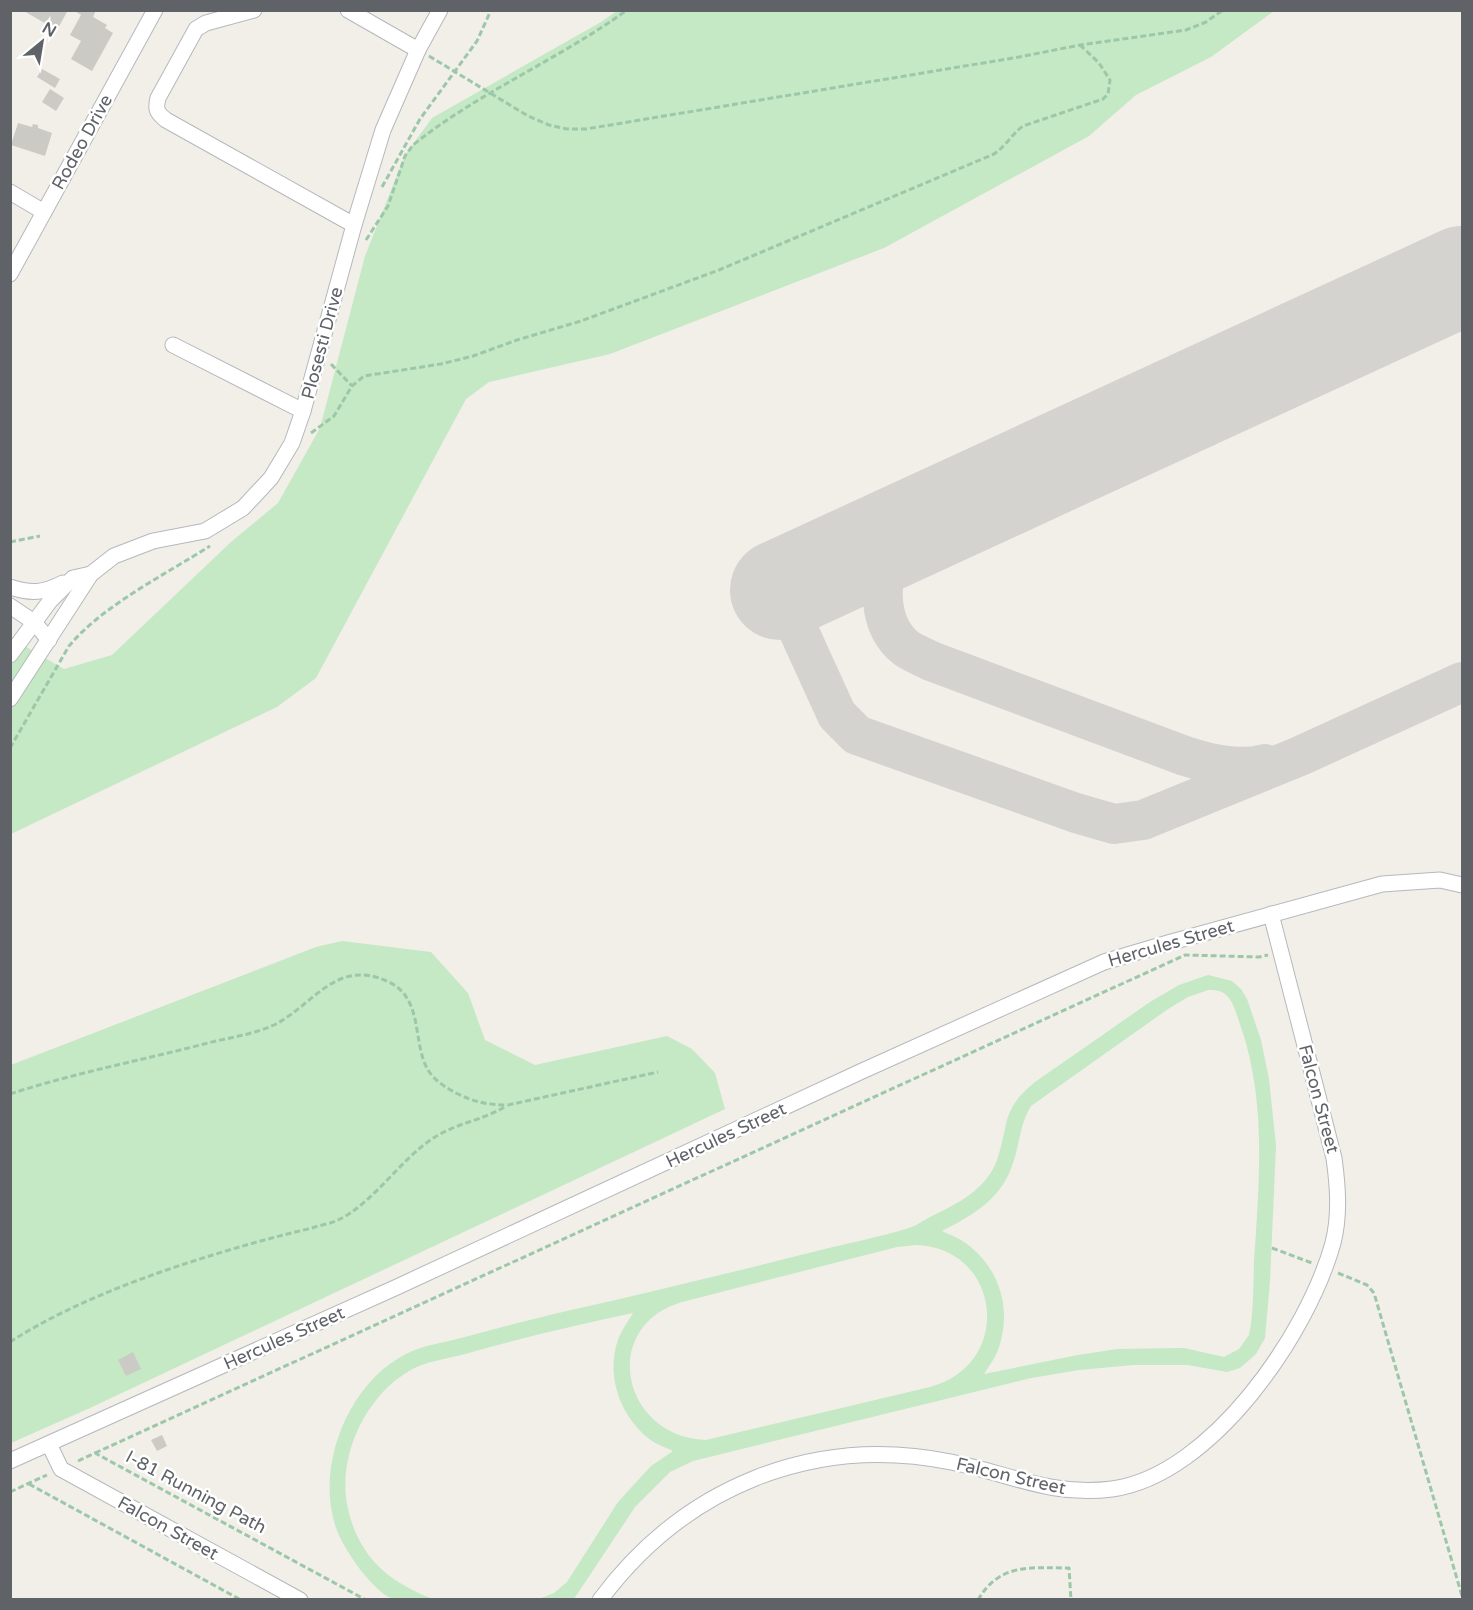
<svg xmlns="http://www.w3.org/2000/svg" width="1473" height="1610" viewBox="0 0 1473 1610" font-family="'Varela Round',sans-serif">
	<rect width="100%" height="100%" fill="#f1efe8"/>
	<g fill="#c5e8c5" fill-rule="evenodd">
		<path d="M617 11H1274L1211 57 1136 95 1089 136 884 248 610 354 489 382 466 399 316 678 277 707 11 834V638L64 669 112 655 231 542 278 503 320 428 365 256 405 155 432 118 601 22Z"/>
		<path d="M342 941 431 952 468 993 485 1040 535 1065 667 1036 692 1049 715 1073 725 1109 90 1408 11 1443V1065L316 947Z"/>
		<path d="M1208 975 1232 981 1241 989 1247 999 1261 1040 1269 1079 1276 1146 1270 1281 1265 1338 1256 1354 1240 1368 1227 1372 1188 1365H1133L1079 1370 1031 1378 693 1461 670 1472 635 1507 574 1599H539L554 1593 567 1582 618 1502 651 1466 673 1451C665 1447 655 1444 648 1438 619 1414 605 1373 619 1337 623 1328 629 1320 633 1313 576 1325 521 1338 465 1354 447 1359 426 1361 409 1371 366 1396 338 1455 347 1504 357 1555 386 1581 433 1599 422 1600 407 1602 396 1600 374 1595 343 1548 336 1528 315 1467 348 1383 406 1354 421 1346 441 1343 457 1339 495 1329 532 1319 571 1310 652 1292 733 1272 813 1252 844 1244 876 1238 906 1229 914 1227 923 1221 930 1217 957 1204 986 1190 997 1160 1010 1122 1000 1111 1035 1082L1150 1002 1179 985ZM1208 990C1214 990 1220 990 1225 994 1234 1001 1237 1017 1241 1027 1267 1103 1259 1184 1254 1262 1253 1286 1254 1312 1249 1335L1239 1349 1224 1357 1184 1348 1117 1349 1078 1355 984 1374C989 1366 996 1357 999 1347 1012 1308 999 1268 967 1244 959 1238 950 1235 942 1231 975 1214 1003 1198 1014 1160 1020 1141 1020 1124 1031 1106L1168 1009 1188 997ZM916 1245C1002 1248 1014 1365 930 1387L706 1440C621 1437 599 1326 682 1302L897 1247Z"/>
	</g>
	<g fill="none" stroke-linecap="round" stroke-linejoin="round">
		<g stroke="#d4d3d0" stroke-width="40">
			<path d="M917 528C910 535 899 542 894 551 877 580 878 626 906 648 913 653 923 657 931 661L1185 756C1210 764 1238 771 1265 764"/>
			<path d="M780 590 837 715 857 735 1076 813 1114 824 1143 820 1300 756 1462 682"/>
		</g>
		<path stroke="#d4d3d0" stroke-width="100" d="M780 590 1462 276"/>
	</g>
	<g fill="#cccac5">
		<path d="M22 10H68L57 30Z"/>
		<path d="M73 10H96L93 17 107 25 105 28 113 33 92 71 71 59 81 41 70 35 81 15Z"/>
		<path d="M42 69 60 79 55 88 37 77Z"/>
		<path d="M50 89 64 98 56 111 42 102Z"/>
		<path d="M18 123 32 127 33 124 38 125V128L52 133 45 156 11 145Z"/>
		<path d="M133 1352 141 1369 126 1376 118 1360Z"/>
		<path d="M162 1435 167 1446 157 1451 151 1440Z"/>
	</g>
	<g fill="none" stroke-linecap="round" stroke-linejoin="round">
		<defs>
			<g id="minor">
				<path d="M254 10 206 23 196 29 158 98C155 109 157 113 166 120L354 225"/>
				<path d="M348 10 418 50"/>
				<path d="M10 192 44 212"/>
				<path d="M10 274 155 10"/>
				<path d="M173 345 303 411"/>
				<path d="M10 587C31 594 44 593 63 583"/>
				<path d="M10 606 34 622 49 640"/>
				<path d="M10 655 50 601 73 578 91 574"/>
				<path d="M10 699 91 574 114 556 153 541 205 531 243 508 271 478 292 443 303 411 354 225 383 130 418 50 440 10"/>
				<path d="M49 1444 61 1469 300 1600"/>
				<path d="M10 1461 397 1287 860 1072 1104 962 1168 943 1382 884 1440 880 1462 885"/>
				<path d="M600 1600C684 1487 813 1434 951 1462 1008 1473 1051 1497 1112 1489 1212 1475 1308 1333 1333 1243 1340 1215 1338 1187 1334 1158L1271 914"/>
			</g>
		</defs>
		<use href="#minor" stroke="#b5b8bc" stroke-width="17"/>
		<g stroke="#9cc7a9" stroke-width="3" stroke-dasharray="6 3" stroke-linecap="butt">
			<path d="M429 56 528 116 549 125 567 129H586L1019 57 1080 45 1186 30 1206 22 1223 10"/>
			<path d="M382 187 420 119 477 41 491 10"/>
			<path d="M366 240 388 206 405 156 413 145C479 92 558 60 627 10"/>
			<path d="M331 364 352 386"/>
			<path d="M311 433 334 416 352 386 364 376 441 364 473 356 517 340 581 321 719 270 994 154C1006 146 1012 134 1023 126L1103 99 1108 94 1110 80 1099 63 1080 45"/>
			<path d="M10 542 40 536"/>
			<path d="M10 748 69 646C102 606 166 574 210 546"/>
			<path d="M10 1094C74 1073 139 1061 204 1044 226 1038 252 1035 274 1025 314 1005 336 957 389 982 424 999 412 1043 428 1070 434 1080 446 1088 456 1093 474 1102 488 1105 508 1105L658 1072"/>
			<path d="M1272 1248 1312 1263"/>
			<path d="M1338 1273 1367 1285 1374 1293 1462 1596"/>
			<path d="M10 1342C78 1298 172 1266 250 1244 271 1238 291 1233 312 1228 320 1225 330 1224 338 1220 374 1203 400 1159 435 1137 457 1123 484 1120 506 1106"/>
			<path d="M95 1453 1185 955 1259 957 1268 955"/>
			<path d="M78 1461 95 1453 366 1600"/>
			<path d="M29 1484 241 1600"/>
			<path d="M10 1492 47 1475"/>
			<path d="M978 1600C1000 1562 1032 1568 1069 1568L1071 1600"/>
		</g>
		<use href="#minor" stroke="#fff" stroke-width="15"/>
	</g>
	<g text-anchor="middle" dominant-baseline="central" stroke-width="5" stroke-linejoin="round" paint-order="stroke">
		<g font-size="18" fill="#5f6368" stroke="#fff">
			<text transform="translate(82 142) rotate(-61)">Rodeo Drive</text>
			<text transform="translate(322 343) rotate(-75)">Plosesti Drive</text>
			<text transform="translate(1171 943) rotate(-16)">Hercules Street</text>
			<text transform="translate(1319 1099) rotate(75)">Falcon Street</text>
			<text transform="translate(726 1135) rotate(-25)">Hercules Street</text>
			<text transform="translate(284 1338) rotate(-24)">Hercules Street</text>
			<text transform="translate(1011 1476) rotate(13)">Falcon Street</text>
			<text transform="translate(196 1492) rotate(28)">I-81 Running Path</text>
			<text transform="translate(168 1528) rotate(29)">Falcon Street</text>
		</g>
	</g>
	<rect width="1473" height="1610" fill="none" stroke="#5f6368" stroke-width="24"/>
	<g transform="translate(42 42) rotate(30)" stroke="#ffffff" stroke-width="4.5" paint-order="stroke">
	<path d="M0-4.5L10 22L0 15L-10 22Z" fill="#5f6368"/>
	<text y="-9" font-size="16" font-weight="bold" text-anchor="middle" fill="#5f6368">N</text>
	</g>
</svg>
